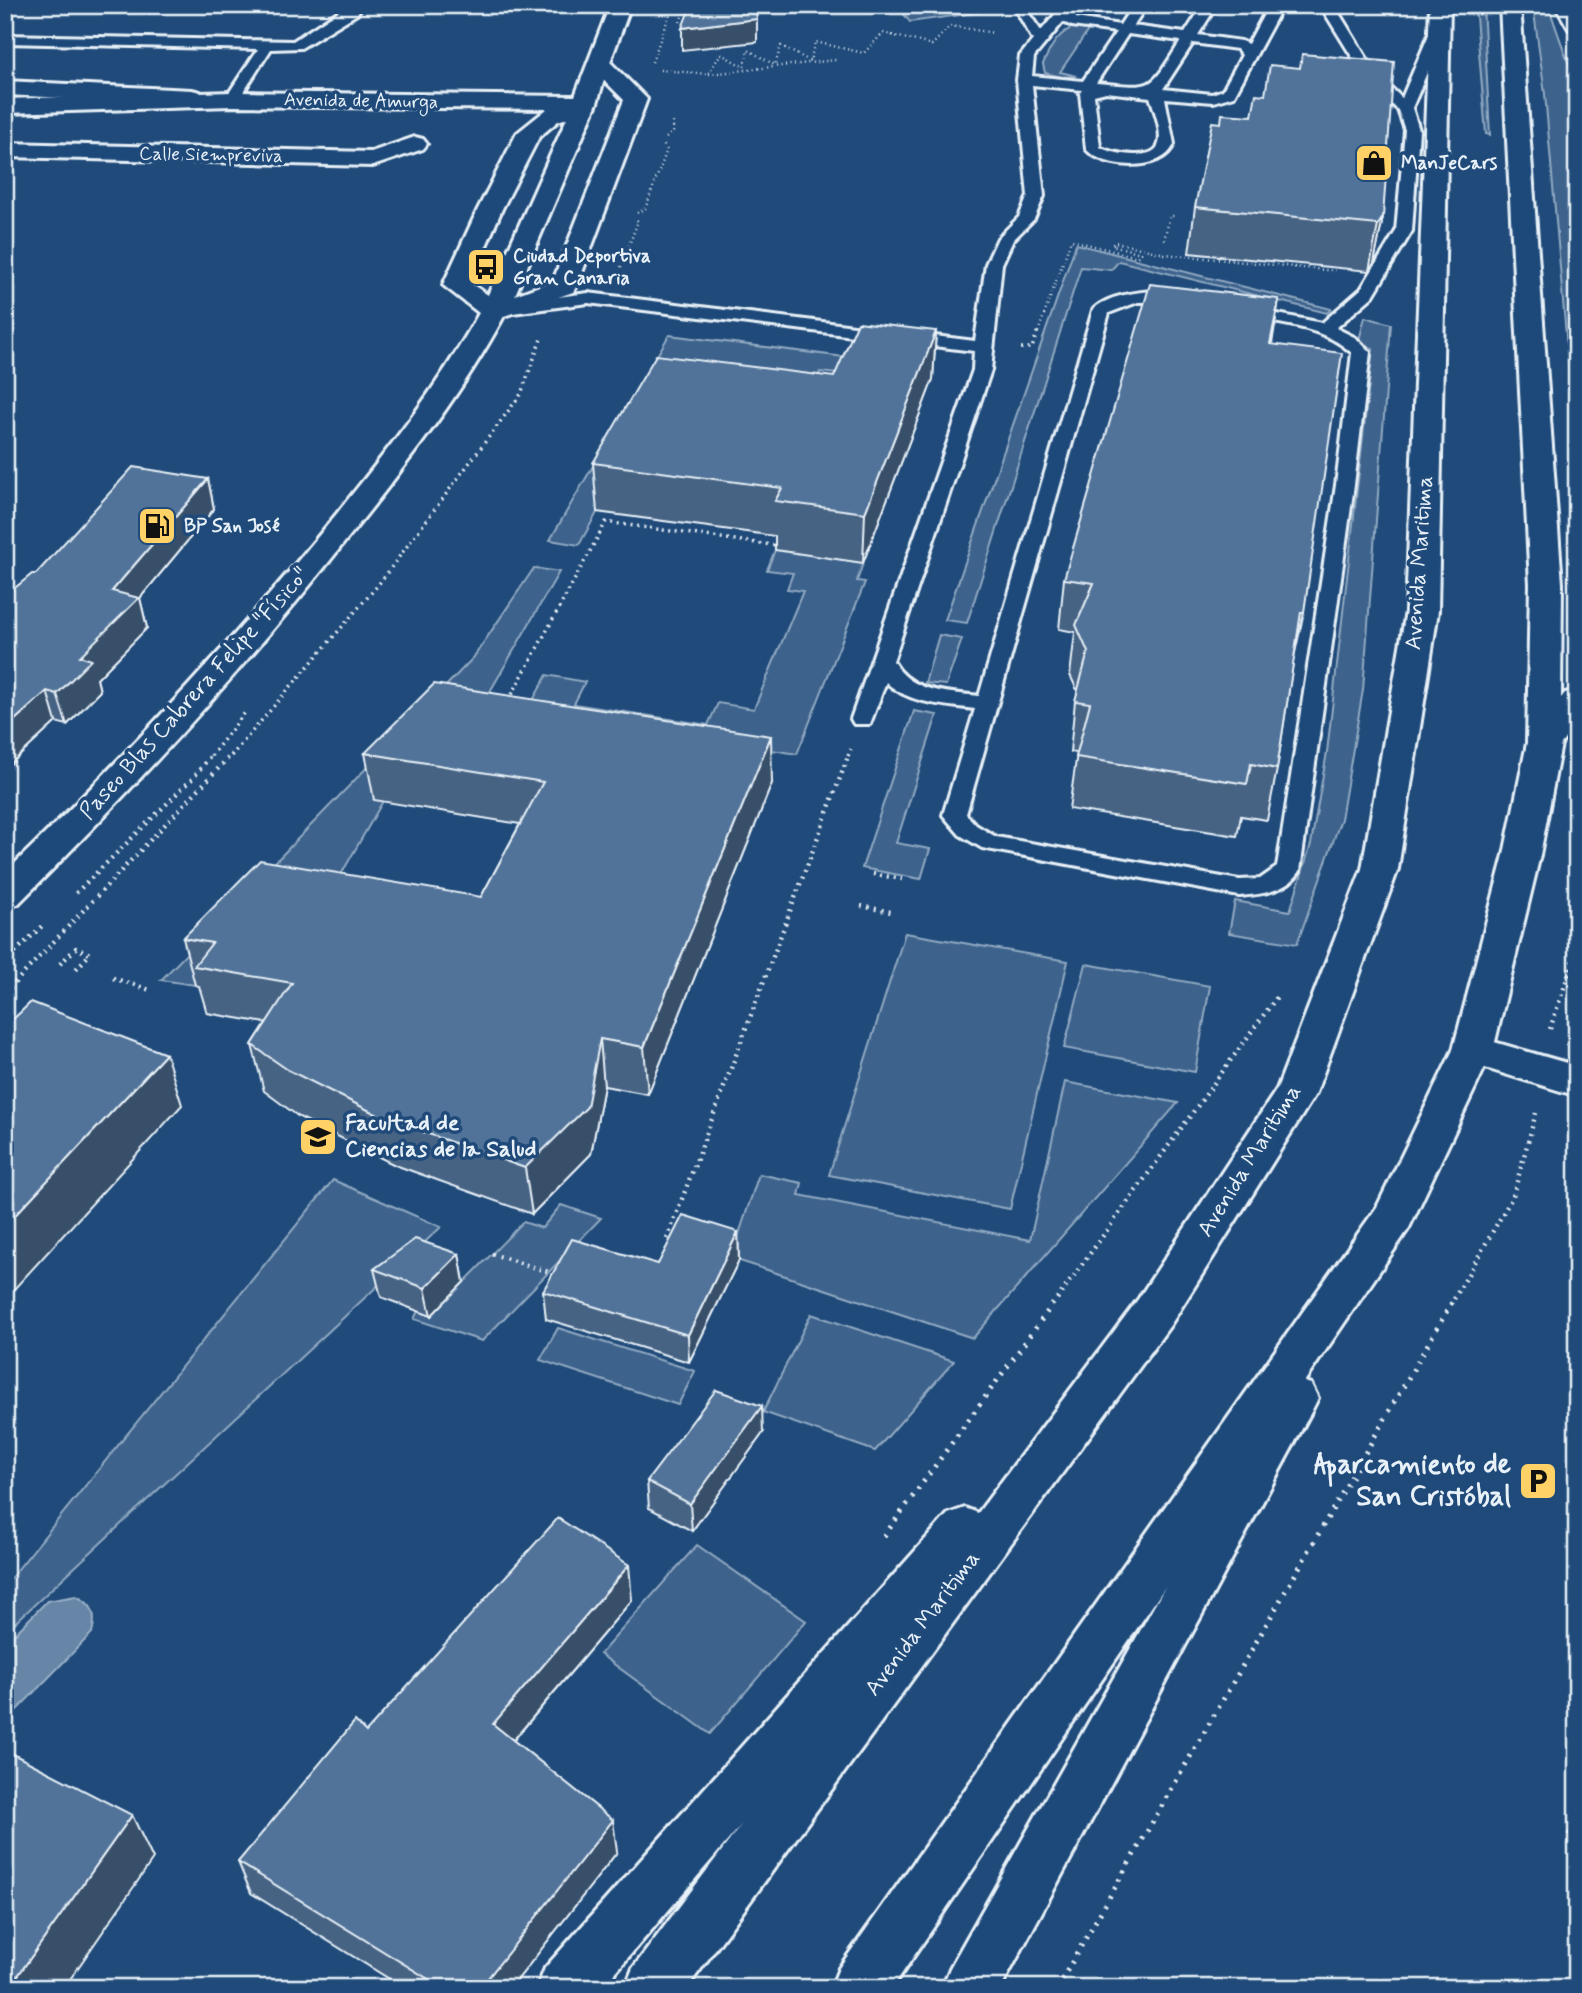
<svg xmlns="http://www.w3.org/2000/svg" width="1582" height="1993" viewBox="0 0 1582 1993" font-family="Mynerve,sans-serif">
	<rect width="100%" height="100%" fill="#1f4a7a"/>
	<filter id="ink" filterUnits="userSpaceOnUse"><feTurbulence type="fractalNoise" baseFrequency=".0143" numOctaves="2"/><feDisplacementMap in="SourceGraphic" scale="14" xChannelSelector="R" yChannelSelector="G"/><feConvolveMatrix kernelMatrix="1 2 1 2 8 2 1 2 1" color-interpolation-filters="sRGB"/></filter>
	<g filter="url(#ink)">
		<g fill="#3c628c" stroke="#92aac2" stroke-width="2">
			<path d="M1475 5H1483L1490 135 1486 134Z"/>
			<path d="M1533 5H1548L1577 88V463L1545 94Z"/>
			<path d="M1003 7 1004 9 910 22 902 12Z"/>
			<path d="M1078 26 1104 30 1089 29 1060 72 1077 76 1062 77 1045 73 1043 64C1050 48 1059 30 1078 26Z"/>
			<path d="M1076 244 1331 309 1327 313 1119 261 1111 270 1081 267 967 623 945 620Z"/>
			<path d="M1365 317 1391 324 1363 690 1341 819 1297 944 1229 933 1235 901 1290 911 1311 844 1327 752 1373 349 1359 340Z"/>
			<path d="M669 335 885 362 855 376 820 372 797 421 658 403 579 545 550 540Z"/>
			<path d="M775 550 863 563 857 581 865 582 797 754 527 711 547 675 585 682 574 704 708 725 718 703 754 709 803 591 787 589 793 573 767 570Z"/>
			<path d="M534 568 559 572 466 733 374 799 383 801 318 915 270 906 195 985 161 980 473 658Z"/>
			<path d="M939 635 962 639 946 685 925 683Z"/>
			<path d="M914 711 937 715 896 843 930 849 921 879 862 868Z"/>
			<path d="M905 933 1068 961 1010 1209 829 1175Z"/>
			<path d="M1086 964 1210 986 1195 1072 1064 1048Z"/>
			<path d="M1065 1082 1178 1103 973 1338 731 1258 759 1174 802 1183 799 1195 1030 1240Z"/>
			<path d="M333 1180 441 1227 5 1632V1585Z"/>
			<path d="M561 1205 601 1218 482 1341 414 1319 418 1311 431 1316 523 1222 542 1228Z"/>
			<path d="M811 1314 954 1361 875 1451 763 1412Z"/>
			<path d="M558 1328 695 1371 678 1405 540 1360Z"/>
			<path d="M697 1545 806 1621 710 1734 600 1654Z"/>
		</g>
		<path fill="#6685a7" stroke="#9ab0c7" stroke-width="2" d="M76 1596C93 1604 97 1614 92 1633L17 1710 5 1715V1644L47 1601Z"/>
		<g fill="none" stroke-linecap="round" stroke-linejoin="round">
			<defs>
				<g id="service">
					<path d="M348 5H362L357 14 301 48 271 49 237 102 232 103 225 99 258 49 5 43V35L293 41Z"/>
					<path d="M1013 5H1023L1041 31 1063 5H1076L1074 9 1076 18 1120 25 1133 5H1147L1133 26 1185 33 1203 5H1217L1198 35 1241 41 1248 44 1269 5H1283L1234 96 1213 102 1165 98 1174 144C1163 173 1103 169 1086 149L1080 93 1082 90 1032 85 1044 196 1034 219 1013 240 1002 264 991 370 893 661C911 693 946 692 979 696L1093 310C1109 292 1160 288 1183 293L1185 297 1183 301 1138 302 1109 313 966 814 976 825 996 837 1239 880 1260 879 1277 867 1336 485 1352 353C1323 326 1281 324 1243 317L1235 312 1243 307 1322 323 1361 289 1396 231 1405 130 1398 110 1367 81 1320 5H1334L1377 75 1402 98 1433 25 1440 21 1447 25 1412 108 1419 130 1412 231 1373 296 1336 328 1356 338 1370 352 1354 485 1300 871C1287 892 1261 894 1239 896L982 848 960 835 943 815 975 709C945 705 909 704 886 682L870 724H854L851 719 973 370 974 351 588 303 505 314 497 309 505 304 588 293 975 341 986 264 998 238 1019 217 1028 196 1017 80 1020 56 1033 40ZM1063 22 1072 26 1116 32 1083 81 1032 76 1034 57ZM1128 34 1181 41C1148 92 1157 88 1096 83ZM1193 43 1237 49 1242 55 1223 90 1212 94 1163 89ZM1106 92 1150 97C1154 109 1164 134 1158 146 1151 161 1111 154 1100 147L1094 95Z"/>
				</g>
				<g id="minor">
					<path d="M1555 5H1576L1577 30 1569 29Z"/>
					<path d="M5 81 192 90 200 92 203 97 200 102 192 104 5 95Z"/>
					<path d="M415 137 423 139 427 144 423 149 373 166 5 157V143L371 152Z"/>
					<path d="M1473 1036 1577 1066V1096L1459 1060 1453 1050 1459 1040Z"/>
				</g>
				<path id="tertiary" d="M610 5H631L610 62 647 99 577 286 573 292 504 316C463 392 409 461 355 529 251 662 137 785 18 904L5 907V873C122 760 233 642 335 516 387 451 439 386 479 313L443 285 478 209 517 133 547 109 232 106 5 113V99L232 92 575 96ZM604 80 624 100 553 281 515 295 597 103ZM567 118 488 295 470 283 502 209 539 137 558 121Z"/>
				<g id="trunk">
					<path d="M1430 5H1450L1438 611 1398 869 1316 1093 1171 1324 687 1988H625L633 1968 742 1824 602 1988H537L545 1968 948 1514 965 1508 978 1513 1139 1298 1277 1089 1362 869 1406 611Z"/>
					<path d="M1500 5H1520L1562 584 1561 698 1565 693 1577 690V723L1561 744 1540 855 1493 1050 1409 1228 1304 1382 1311 1384 1318 1398 1311 1412 1001 1988H942L950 1968 1165 1587 892 1988H831L839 1968 1377 1207 1453 1050 1504 855 1527 743 1530 584Z"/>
				</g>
			</defs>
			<use href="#service" stroke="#e8f1f8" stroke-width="6"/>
			<use href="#minor" stroke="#e8f1f8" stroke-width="6"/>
			<use href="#tertiary" stroke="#e8f1f8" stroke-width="6"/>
			<use href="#trunk" stroke="#e8f1f8" stroke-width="6"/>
			<g stroke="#e8f1f8" stroke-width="2.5" stroke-dasharray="1 3.5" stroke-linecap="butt">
				<path d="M839 5 901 10 984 5"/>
				<path d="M680 22 686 5"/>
				<path d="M1571 59 1577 75"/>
				<path d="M652 62 673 5"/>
				<path d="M660 70 708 74 721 54 744 67 748 50 775 65 781 46 810 61 815 42 864 53 883 33 932 45 950 26 994 33"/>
				<path d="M709 74 836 60"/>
				<path d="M666 138 673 132V121"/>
				<path d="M637 213 645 209 667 150 663 144"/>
				<path d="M1164 240 1170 216H1174"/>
				<path d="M621 267 638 221 634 218"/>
				<path d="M1038 332 1071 240 1137 257 1141 253 1112 245 1115 242 1165 254 1335 271"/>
			</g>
			<g stroke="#e8f1f8" stroke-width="3.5" stroke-dasharray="2 4.5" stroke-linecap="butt">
				<path d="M1021 348H1032L1038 330"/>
				<path d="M509 700 606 522 778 546"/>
				<path d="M211 756 247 710"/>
				<path d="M231 756 378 585 521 394 541 339"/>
				<path d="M848 756 851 749"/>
			</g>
			<g stroke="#e8f1f8" stroke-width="4.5" stroke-dasharray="2 5" stroke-linecap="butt">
				<path d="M873 874 902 879"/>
				<path d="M76 893 194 777 212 754"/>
				<path d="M861 906 891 912"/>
				<path d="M5 962 42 926"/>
				<path d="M60 964 76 948 90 954 76 969"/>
				<path d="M113 978 150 990"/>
				<path d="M5 993 232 754"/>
				<path d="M1550 1029 1577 949"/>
				<path d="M667 1239 849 754"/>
				<path d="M492 1254 549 1272"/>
				<path d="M1057 1299 1279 994"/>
				<path d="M1454 1299 1513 1196 1536 1113"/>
			</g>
			<g stroke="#e8f1f8" stroke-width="5" stroke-dasharray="2.5 7" stroke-linecap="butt">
				<path d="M884 1536 1058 1297"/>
				<path d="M1568 1832 1577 1839"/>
				<path d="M1057 1988 1455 1297"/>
			</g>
			<use href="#service" fill="#1f4a7a" fill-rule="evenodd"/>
			<use href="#minor" fill="#1f4a7a" fill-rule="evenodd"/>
			<use href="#tertiary" fill="#1f4a7a" fill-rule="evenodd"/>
			<use href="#trunk" fill="#1f4a7a" fill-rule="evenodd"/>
		</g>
		<g fill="#466384" stroke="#e8f1f8" stroke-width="2">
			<path d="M1221 123 1383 217 1374 263 1369 271 1189 253 1195 207Z"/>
			<path d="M1279 299 1272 344 1304 612 1293 662 1277 769 1267 820 1241 816 1237 836 1069 809 1077 753 1070 752 1075 701 1078 692 1070 675 1075 632 1059 629 1064 579Z"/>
			<path d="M936 331 933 379 863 563 775 550V536L597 512 593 463 834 377Z"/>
			<path d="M208 479 214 509 140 598 147 628 97 679 100 691 67 725 56 722 5 769 36 574Z"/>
			<path d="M365 753 772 783 648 1094 604 1086 591 1154 532 1214 395 1165 299 1117 264 1091 252 1045 266 1023 207 1013 199 986 195 985 183 938 481 897 520 824 374 800Z"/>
			<path d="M1577 1017V1047L1567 1044Z"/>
			<path d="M738 1232 739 1260 689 1362 546 1319 543 1291 658 1264Z"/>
			<path d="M459 1254 464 1282 431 1316 381 1297 374 1269Z"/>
			<path d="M763 1433 692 1531 649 1508 647 1481Z"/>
			<path d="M632 1600 513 1741 617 1852 511 1988H404L251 1893 238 1862 366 1732Z"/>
		</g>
		<g fill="#39506b" stroke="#e8f1f8" stroke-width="2">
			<path d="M757 19V42L682 50V28Z"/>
			<path d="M1383 217 1374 263 1369 271 1378 225Z"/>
			<path d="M1279 299 1271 346 1270 344Z"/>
			<path d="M936 331 933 379 863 563 865 513Z"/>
			<path d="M208 479 214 509 140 598 147 628 97 679 100 691 67 725 57 694 80 656 112 591Z"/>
			<path d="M47 691 56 722 5 769V729Z"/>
			<path d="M771 736 772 783 648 1094 644 1047Z"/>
			<path d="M600 1039 604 1086 591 1154 532 1214 525 1168Z"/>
			<path d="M166 1054 182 1105 5 1299V1226Z"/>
			<path d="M738 1232 739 1260 689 1362 688 1335Z"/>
			<path d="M459 1254 464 1282 431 1316 425 1288Z"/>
			<path d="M762 1406 763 1433 692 1531 690 1504Z"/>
			<path d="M629 1565 632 1600 499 1757 493 1724Z"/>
			<path d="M132 1815 153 1859 64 1988H9Z"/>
			<path d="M613 1820 617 1852 511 1988H480Z"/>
		</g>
		<g fill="#517399" stroke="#e8f1f8" stroke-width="2">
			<path d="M691 5H755L757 19 682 28Z"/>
			<path d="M1302 54 1394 62 1383 217 1378 225 1195 207 1212 122 1221 123 1222 114 1252 116 1256 94 1265 95 1270 65 1300 68Z"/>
			<path d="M1150 284 1279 299 1270 344 1342 353 1304 612H1301L1277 769 1251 764 1247 784 1076 757 1090 703 1075 701 1088 652 1076 625 1094 583 1064 579Z"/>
			<path d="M858 322 936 331 865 513 775 501 782 488 593 463 656 355 834 377Z"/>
			<path d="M133 467 208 479 112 591 139 598 80 656 91 660 57 694 47 691 5 729V596L32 574H36Z"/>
			<path d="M434 684 771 736 644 1047 600 1039 587 1107 525 1168 386 1119 288 1070 252 1045 292 983 194 966 212 943 183 938 260 860 481 897 543 782 365 753Z"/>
			<path d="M31 1002 166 1054 5 1226V1027Z"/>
			<path d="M683 1215 738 1232 688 1335 543 1291 572 1239 658 1264Z"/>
			<path d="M415 1239 459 1254 425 1288 374 1269Z"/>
			<path d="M716 1390 762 1406 690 1504 647 1481Z"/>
			<path d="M558 1518 629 1565 493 1724 613 1820 480 1988H443L238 1862 355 1721 366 1732Z"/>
			<path d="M5 1750 132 1815 9 1988H5Z"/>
		</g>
	</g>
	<defs>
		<symbol id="shop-square" viewBox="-11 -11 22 22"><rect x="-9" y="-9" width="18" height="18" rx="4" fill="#ffd166" stroke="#1f4a7a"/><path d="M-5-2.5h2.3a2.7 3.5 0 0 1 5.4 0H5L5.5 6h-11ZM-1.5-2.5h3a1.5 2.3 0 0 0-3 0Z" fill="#111"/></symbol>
		<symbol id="bus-square" viewBox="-11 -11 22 22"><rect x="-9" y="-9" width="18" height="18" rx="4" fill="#ffd166" stroke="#1f4a7a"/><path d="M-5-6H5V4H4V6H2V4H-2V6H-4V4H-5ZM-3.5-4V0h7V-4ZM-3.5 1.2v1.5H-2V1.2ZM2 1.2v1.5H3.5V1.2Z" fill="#111"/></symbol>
		<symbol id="fuel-square" viewBox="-11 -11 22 22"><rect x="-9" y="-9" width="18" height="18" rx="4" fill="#ffd166" stroke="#1f4a7a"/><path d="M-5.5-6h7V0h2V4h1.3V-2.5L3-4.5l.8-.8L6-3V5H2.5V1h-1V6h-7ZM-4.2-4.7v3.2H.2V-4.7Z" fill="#111"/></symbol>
		<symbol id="university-square" viewBox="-11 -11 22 22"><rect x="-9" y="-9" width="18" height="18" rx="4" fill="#ffd166" stroke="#1f4a7a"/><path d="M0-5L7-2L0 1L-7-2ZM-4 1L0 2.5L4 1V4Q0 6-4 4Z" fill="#111"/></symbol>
		<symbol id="parking-square" viewBox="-11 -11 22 22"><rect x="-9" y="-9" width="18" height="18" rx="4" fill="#ffd166" stroke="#1f4a7a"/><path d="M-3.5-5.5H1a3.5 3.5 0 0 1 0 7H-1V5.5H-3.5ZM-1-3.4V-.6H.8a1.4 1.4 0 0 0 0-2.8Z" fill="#111"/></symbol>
	</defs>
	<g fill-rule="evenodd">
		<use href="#shop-square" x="1352" y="141" width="44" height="44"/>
		<use href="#bus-square" x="464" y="245" width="44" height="44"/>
		<use href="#fuel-square" x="135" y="504" width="44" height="44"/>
		<use href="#university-square" x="296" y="1115" width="44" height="44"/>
		<use href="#parking-square" x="1516" y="1459" width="44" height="44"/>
	</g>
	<g text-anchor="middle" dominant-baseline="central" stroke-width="7" stroke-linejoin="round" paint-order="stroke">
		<g font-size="19" fill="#e8f1f8" stroke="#1f4a7a">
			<text transform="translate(361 101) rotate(1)">Avenida de Amurga</text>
			<text transform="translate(211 155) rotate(1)">Calle Siempreviva</text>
		</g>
		<g font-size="19" font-weight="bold" fill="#e8f1f8" stroke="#1f4a7a" text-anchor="start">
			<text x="1401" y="163">ManJeCars</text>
			<text x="513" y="256">Ciudad Deportiva<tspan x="513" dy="22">Gran Canaria</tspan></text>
			<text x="184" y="526">BP San José</text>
		</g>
		<g font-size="23" fill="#e8f1f8" stroke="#1f4a7a">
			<text transform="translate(1420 563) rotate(-86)">Avenida Maritima</text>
			<text transform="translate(195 694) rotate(-48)">Paseo Blas Cabrera Felipe "Físico"</text>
			<text transform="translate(1250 1161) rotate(-58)">Avenida Maritima</text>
			<text transform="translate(923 1624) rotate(-53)">Avenida Maritima</text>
		</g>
		<g font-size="23" font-weight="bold" fill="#e8f1f8" stroke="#1f4a7a" text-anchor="start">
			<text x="345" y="1124">Facultad de<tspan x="345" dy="26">Ciencias de la Salud</tspan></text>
		</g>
		<g font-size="28" font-weight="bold" fill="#e8f1f8" stroke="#1f4a7a" text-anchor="end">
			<text x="1511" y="1465">Aparcamiento de<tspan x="1511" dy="32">San Cristóbal</tspan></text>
		</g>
	</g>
	<rect width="1582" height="1993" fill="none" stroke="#1f4a7a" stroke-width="28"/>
	<rect x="14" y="14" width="1554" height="1965" fill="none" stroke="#e8f1f8" stroke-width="2.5" filter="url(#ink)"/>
</svg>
